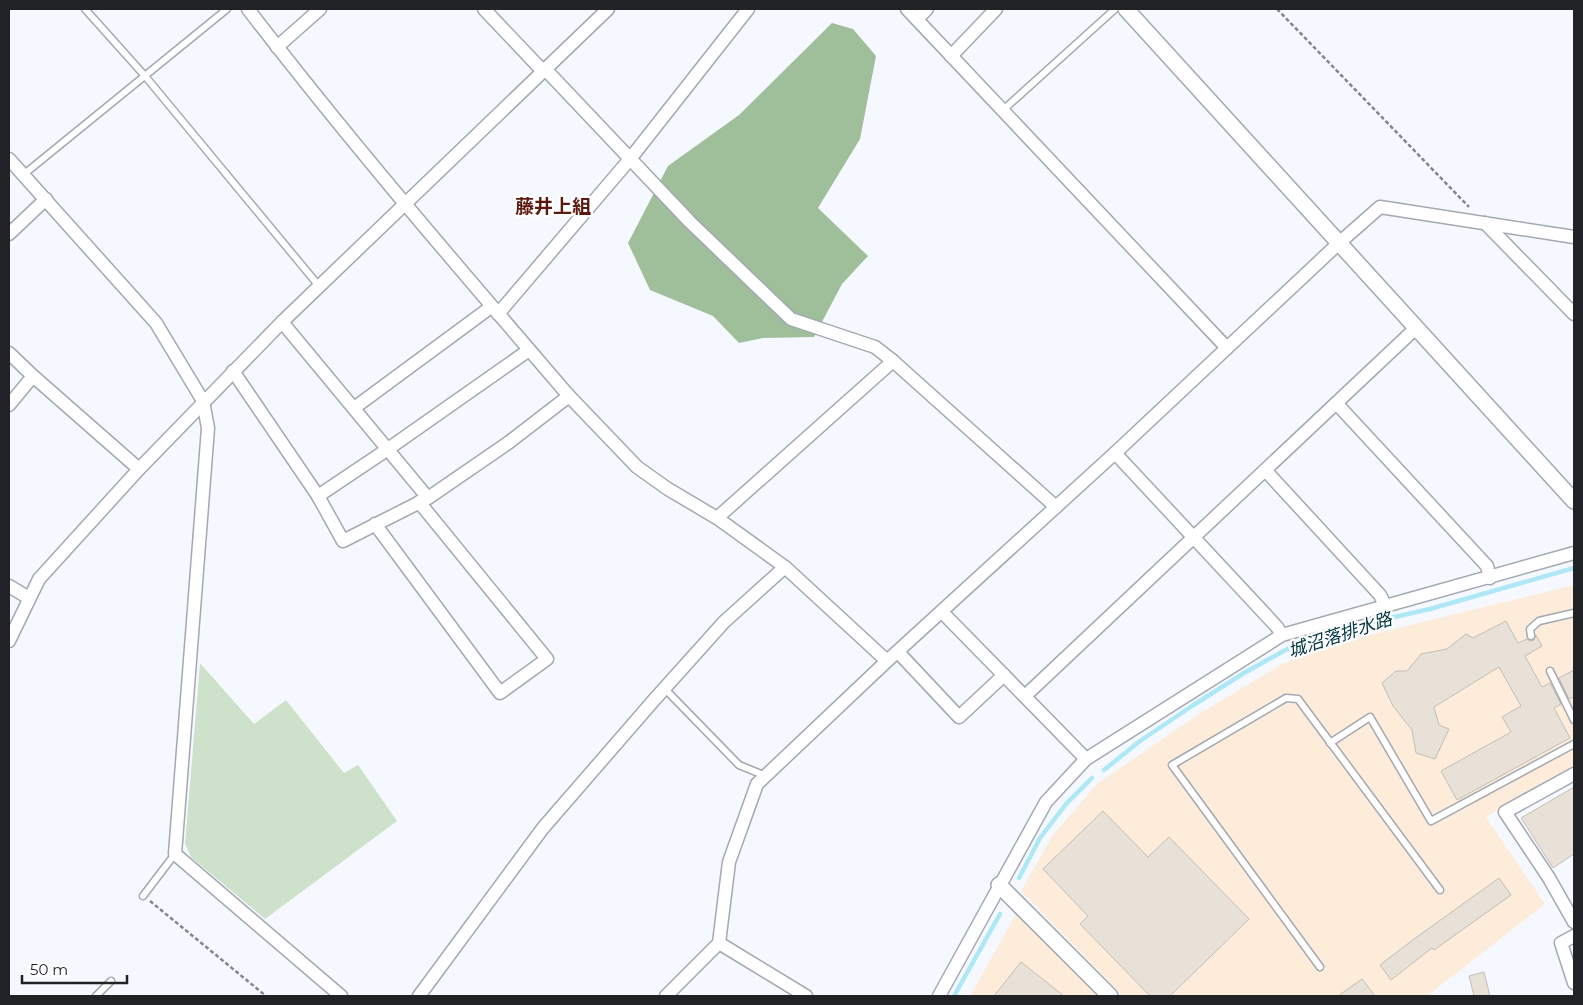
<svg xmlns="http://www.w3.org/2000/svg" width="1583" height="1005" viewBox="0 0 1583 1005" font-family="Montserrat,'Noto Sans JP',sans-serif">
	<rect width="100%" height="100%" fill="#f5f9ff"/>
	<g fill="#fcecd9">
		<path d="M1574 585V766L1486 817 1545 904 1427 996H1123L1021 891 1053 835 1097 784 1199 714 1282 664 1326 647 1374 634Z"/>
		<path d="M1016 914 1098 996H970Z"/>
	</g>
	<path fill="#cee2cb" d="M200 663 254 724 286 700 344 773 358 765 397 821 265 919 191 857 185 844Z"/>
	<path fill="#9fbf9b" d="M832 23 853 29 876 56 860 139 818 208 868 256 842 284 814 337 763 338 739 343 713 316 650 290 628 243 668 166 739 115Z"/>
	<g fill="none" stroke-linecap="round" stroke-linejoin="round">
		<g stroke="#aee7f6" stroke-width="4.5">
			<path d="M1104 770 1140 741 1192 706 1244 673 1289 648 1363 624 1430 609 1574 568"/>
			<path d="M1019 878 1040 838 1066 804 1092 778"/>
			<path d="M954 996 1000 914"/>
		</g>
	</g>
	<g fill="#e8e1d7" stroke="#c5beb5">
		<path d="M1506 621 1518 643 1527 639 1530 641 1534 640 1536 635 1542 646 1525 656 1542 687 1550 683 1561 704 1554 708 1570 738 1457 800 1441 771 1511 732 1502 717 1521 706 1499 667 1434 707 1439 725 1449 729 1435 759 1416 753 1412 730 1393 706 1382 683 1396 671H1407L1421 654 1447 649 1466 634 1473 638Z"/>
		<path d="M1574 670V697L1569 699 1559 678Z"/>
		<path d="M1574 787V854L1553 868 1521 818Z"/>
		<path d="M1103 811 1148 857 1169 837 1249 919 1170 996H1150L1080 924 1088 916 1043 869Z"/>
		<path d="M1499 878 1511 895 1434 950 1432 948 1391 980 1380 965 1414 939Z"/>
		<path d="M1021 962 1064 996H994Z"/>
		<path d="M1484 972 1490 996H1474L1469 976Z"/>
		<path d="M1362 979 1375 996H1338Z"/>
	</g>
	<g fill="none" stroke-linecap="round" stroke-linejoin="round">
		<defs>
			<g id="service">
				<path d="M85 9 145 76 319 286"/>
				<path d="M1002 111 1115 9"/>
				<path d="M23 175 227 9"/>
				<path d="M1531 636 1530 629 1539 621 1574 613"/>
				<path d="M1550 671 1574 720"/>
				<path d="M664 688 739 765 766 776"/>
				<path d="M1330 743 1370 717 1431 821 1574 744"/>
				<path d="M143 896 175 854"/>
				<path d="M1320 967 1172 765 1286 698 1298 699 1440 890"/>
				<path d="M96 996 111 981"/>
			</g>
			<g id="minor">
				<path d="M248 9C350 142 460 269 569 396"/>
				<path d="M484 9 538 66 546 70 690 222 791 319 875 347 893 361 1056 507"/>
				<path d="M907 9 1227 348"/>
				<path d="M917 19 927 9"/>
				<path d="M277 47 320 9"/>
				<path d="M951 56 996 9"/>
				<path d="M9 159 156 323 203 401 208 428 175 854 341 996"/>
				<path d="M1485 223 1574 314"/>
				<path d="M9 234 46 199"/>
				<path d="M498 314 630 159 748 9"/>
				<path d="M282 322 428 498 508 443 569 396 637 467 668 489 717 518 785 567 887 661"/>
				<path d="M9 353 33 376 9 405"/>
				<path d="M233 371 318 496"/>
				<path d="M33 376 139 469"/>
				<path d="M1337 404 1487 566 1490 578"/>
				<path d="M354 408 491 307"/>
				<path d="M1115 453 1277 627 1282 635"/>
				<path d="M1266 471 1380 595 1385 605"/>
				<path d="M426 499 343 541 318 496 388 449 529 350"/>
				<path d="M717 518 893 361"/>
				<path d="M375 524 500 693 547 659 419 502"/>
				<path d="M9 586 29 598"/>
				<path d="M942 612 1086 759"/>
				<path d="M9 641 39 579 139 469 282 322 608 9"/>
				<path d="M898 652 959 717 1004 675"/>
				<path d="M1025 696 1417 327"/>
				<path d="M1574 774 1505 812 1549 878 1574 922"/>
				<path d="M1574 936 1561 943 1574 983"/>
				<path d="M719 943 806 996"/>
				<path d="M419 996 543 828 654 700 724 622 785 567"/>
				<path d="M666 996 719 943 729 862 757 784 887 661 1115 453 1339 243 1380 207 1574 237"/>
				<path d="M939 996 1046 802 1086 759 1282 635 1574 553"/>
			</g>
			<g id="tertiary">
				<path d="M1126 9 1574 501"/>
				<path d="M999 885 1110 996"/>
			</g>
		</defs>
		<use href="#service" stroke="#a3a8b2" stroke-width="9"/>
		<use href="#minor" stroke="#a3a8b2" stroke-width="15"/>
		<use href="#tertiary" stroke="#a3a8b2" stroke-width="18"/>
		<g stroke="#82858a" stroke-width="2.5" stroke-dasharray="4 2.5" stroke-linecap="butt">
			<path d="M1277 9 1469 207"/>
			<path d="M150 901 266 996"/>
		</g>
		<use href="#service" stroke="#fff" stroke-width="6"/>
		<use href="#minor" stroke="#fff" stroke-width="12"/>
		<use href="#tertiary" stroke="#fff" stroke-width="15"/>
	</g>
	<g text-anchor="middle" dominant-baseline="central" stroke-width="4.5" stroke-linejoin="round" paint-order="stroke">
		<g font-size="18" font-style="italic" fill="#003641" stroke="#fff">
			<text transform="translate(1340 635) rotate(-18)">城沼落排水路</text>
		</g>
		<g font-size="19" font-weight="bold" fill="#5c190f" stroke="#fff">
			<text x="553" y="206">藤井上組</text>
		</g>
	</g>
	<rect width="1583" height="1005" fill="none" stroke="#202226" stroke-width="20"/>
	<path d="M22 975v8h105v-8" fill="none" stroke="#202226" stroke-width="2.5"/>
	<text x="30" y="975" font-size="15" fill="#202226" stroke="#ffffff" stroke-width="4" paint-order="stroke">50 m</text>
</svg>
